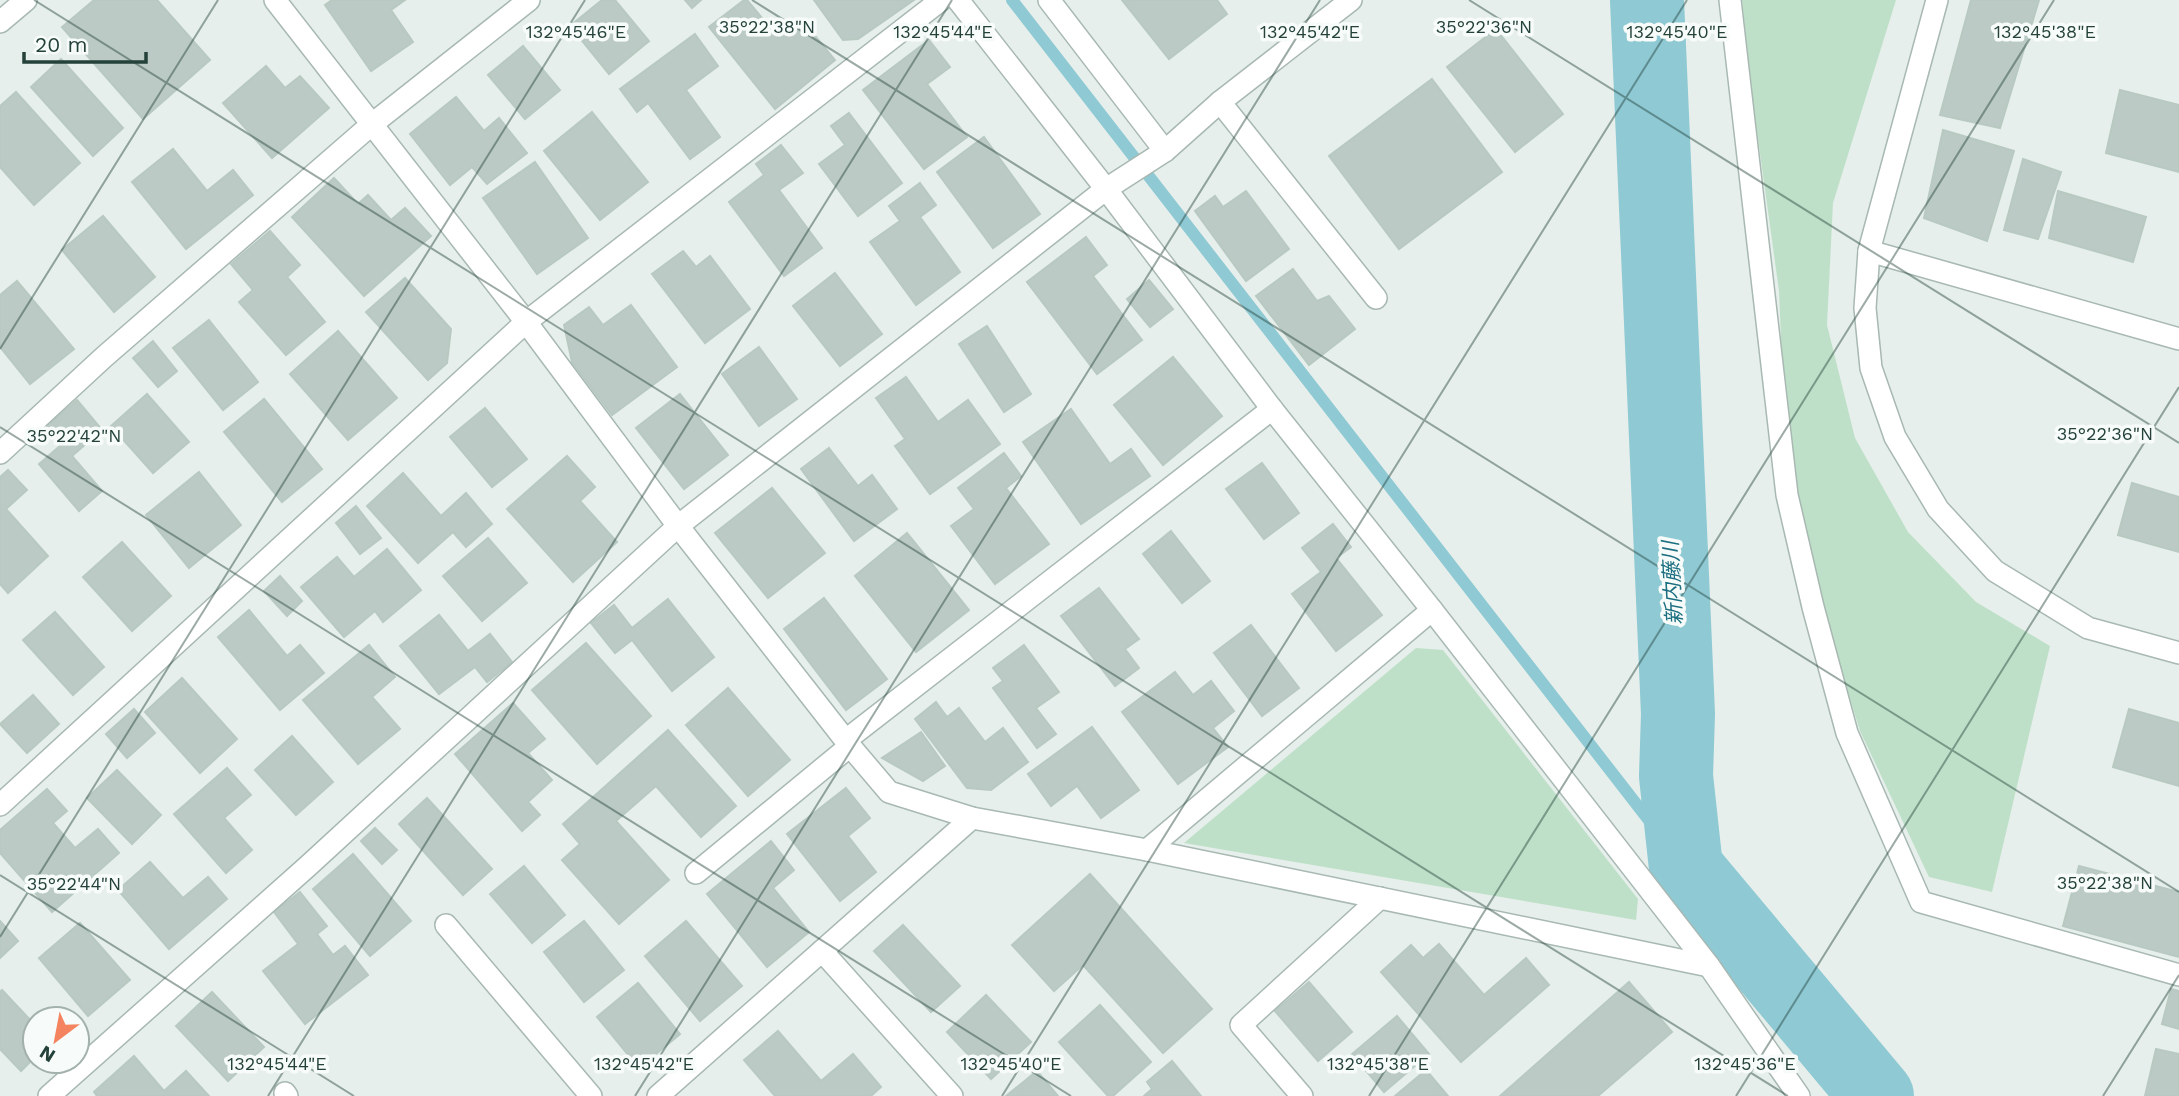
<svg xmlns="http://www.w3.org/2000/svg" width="2179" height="1096" viewBox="0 0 2179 1096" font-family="'Work Sans','Noto Sans JP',sans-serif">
	<rect width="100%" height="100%" fill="#e6efeb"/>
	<g fill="#bfe0c8">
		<path d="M1742 0H1896L1833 203 1827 325 1855 438 1908 532 1976 602 2050 646 1992 892 1929 877 1860 731 1819 598 1795 495 1782 361 1779 291 1755 117Z"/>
		<path d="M1416 648 1443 650 1638 899 1636 920 1184 843Z"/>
	</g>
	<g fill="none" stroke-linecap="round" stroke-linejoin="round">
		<path stroke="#8ec9d4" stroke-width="12" d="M1012 0 1686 868"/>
		<path stroke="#8ec9d4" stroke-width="74" d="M1647 0 1678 714 1676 776 1686 868 1877 1096"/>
	</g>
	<g fill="#bbcac4" stroke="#b8c9c2" stroke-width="2">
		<path d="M94 0H157L210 60 143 119 62 27Z"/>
		<path d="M332 0H405L391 10 413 42 371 71 325 5Z"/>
		<path d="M602 0H615L649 41 609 74 570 26Z"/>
		<path d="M685 0H701L692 8Z"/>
		<path d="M744 0H747L779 38 802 20 835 60 775 109 709 27Z"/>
		<path d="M814 0H914L858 39 843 40Z"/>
		<path d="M1122 0H1217L1227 14 1169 59Z"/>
		<path d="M1971 0H2039L2000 128 1940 115Z"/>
		<path d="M1496 29 1563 114 1515 152 1447 67Z"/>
		<path d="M695 34 718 66 686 90 720 137 690 159 648 103 637 112 620 89Z"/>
		<path d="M929 40 950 67 927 84 967 137 924 169 863 90Z"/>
		<path d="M523 46 560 90 525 119 488 75Z"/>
		<path d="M61 59 123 128 93 156 31 87Z"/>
		<path d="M266 66 285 88 300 76 329 108 272 158 223 103Z"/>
		<path d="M1432 79 1502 172 1399 249 1329 156Z"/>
		<path d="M2120 90 2179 105V172L2106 153Z"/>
		<path d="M16 92 80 163 34 205 0 167V106Z"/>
		<path d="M456 97 484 131 499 118 527 153 487 184 472 167 450 185 410 134Z"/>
		<path d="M592 112 648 182 600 220 544 151Z"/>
		<path d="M849 113 902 183 858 216 819 164 845 145 831 126Z"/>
		<path d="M1943 130 2014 151 1987 241 1924 218Z"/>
		<path d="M984 137 1040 214 993 248 937 172Z"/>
		<path d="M781 145 803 173 779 190 822 248 784 276 729 202 764 175 756 164Z"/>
		<path d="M173 149 207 191 233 170 253 195 186 249 132 182Z"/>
		<path d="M2023 159 2061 172 2038 239 2004 230Z"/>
		<path d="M535 162 588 238 537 274 483 198Z"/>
		<path d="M334 178 358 204 368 195 391 220 405 208 431 236 364 296 292 217Z"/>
		<path d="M920 183 936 205 920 217 960 272 916 305 870 242 900 221 889 206Z"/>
		<path d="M1246 191 1289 249 1246 281 1195 211 1215 196 1223 207Z"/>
		<path d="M2058 191 2146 217 2133 262 2049 238Z"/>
		<path d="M103 216 155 277 114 312 62 250Z"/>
		<path d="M270 231 300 265 287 277 325 322 286 355 239 302 253 290 231 264Z"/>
		<path d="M1086 237 1107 265 1093 276 1142 340 1097 374 1027 282Z"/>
		<path d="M683 251 696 267 710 256 750 309 705 343 652 274Z"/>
		<path d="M1293 269 1317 301 1329 296 1355 329 1309 365 1256 296Z"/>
		<path d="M835 273 882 334 840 366 793 306Z"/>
		<path d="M405 278 451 329 447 363 428 380 366 312Z"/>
		<path d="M1149 280 1173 309 1150 327 1127 299Z"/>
		<path d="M17 281 74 349 30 384 0 347V295Z"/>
		<path d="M631 305 677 367 612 415 572 362 564 325 589 307 603 325Z"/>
		<path d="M209 320 258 382 223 410 173 348Z"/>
		<path d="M987 326 1031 394 1004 412 959 344Z"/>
		<path d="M338 331 397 398 348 440 290 374Z"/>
		<path d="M153 341 177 371 158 387 133 358Z"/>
		<path d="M759 347 797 399 759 426 722 374Z"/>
		<path d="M1173 357 1222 416 1163 465 1114 405Z"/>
		<path d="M906 377 938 422 968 400 1000 444 930 494 895 446 905 439 876 398Z"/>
		<path d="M147 394 189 442 153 473 111 426Z"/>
		<path d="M680 394 728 455 684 489 636 428Z"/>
		<path d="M264 399 322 469 282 502 224 432Z"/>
		<path d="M77 400 102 430 72 456 102 491 79 511 39 464 61 445 46 427Z"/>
		<path d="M485 408 527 459 492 487 450 437Z"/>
		<path d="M1071 409 1110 464 1131 449 1150 476 1081 524 1023 442Z"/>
		<path d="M829 448 858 486 872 475 897 509 854 541 801 469Z"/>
		<path d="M1004 453 1021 476 1006 488 1049 544 995 584 951 526 974 509 958 488Z"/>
		<path d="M567 456 595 487 580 501 617 542 573 582 507 509Z"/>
		<path d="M1262 463 1299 513 1264 539 1226 489Z"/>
		<path d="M8 470 27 490 6 509 48 556 8 593 0 584V477Z"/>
		<path d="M199 472 241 525 189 568 146 515Z"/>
		<path d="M403 473 441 516 466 493 492 524 466 547 453 532 418 563 367 506Z"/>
		<path d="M2132 483 2179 497V552L2118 535Z"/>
		<path d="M772 488 825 553 768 598 715 533Z"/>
		<path d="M356 506 381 538 360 554 336 523Z"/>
		<path d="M1333 524 1351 547 1336 558 1382 615 1336 651 1292 594 1321 572 1302 548Z"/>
		<path d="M1171 531 1210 581 1182 603 1143 554Z"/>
		<path d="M907 533 969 610 916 652 855 576Z"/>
		<path d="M488 538 527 583 482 621 443 576Z"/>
		<path d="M122 542 171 596 132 631 83 577Z"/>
		<path d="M387 549 421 590 383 622 375 611 344 637 301 587 337 557 354 577Z"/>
		<path d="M280 576 302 601 287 616 264 591Z"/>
		<path d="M1099 588 1139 639 1125 649 1139 668 1115 686 1061 616Z"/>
		<path d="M824 598 887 679 846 710 784 629Z"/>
		<path d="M668 599 714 657 672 691 632 640 615 653 591 623 614 605 632 628Z"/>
		<path d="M249 610 287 656 300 645 324 673 280 710 218 637Z"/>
		<path d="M55 612 104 667 73 695 23 640Z"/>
		<path d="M439 615 468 651 490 634 512 662 487 682 475 667 439 694 400 646Z"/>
		<path d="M1251 625 1299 688 1262 716 1214 653Z"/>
		<path d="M586 643 651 716 597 764 532 690Z"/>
		<path d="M369 645 395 677 372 697 400 729 358 764 303 700Z"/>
		<path d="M1024 645 1059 692 1036 708 1056 734 1037 748 993 688 1003 681 993 668Z"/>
		<path d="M1175 672 1193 695 1211 681 1234 711 1213 728 1228 747 1178 784 1122 712Z"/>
		<path d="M182 678 237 739 200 773 145 712Z"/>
		<path d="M728 688 790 760 748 796 686 725Z"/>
		<path d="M33 695 59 724 27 753 0 724Z"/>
		<path d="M936 702 947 717 959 708 985 742 1003 728 1028 762 991 790 967 788 915 719Z"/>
		<path d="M513 703 545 739 528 753 552 780 528 802 540 815 522 831 455 754Z"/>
		<path d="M134 709 155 733 127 758 106 734Z"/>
		<path d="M2129 709 2179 723V786L2113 767Z"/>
		<path d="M1092 727 1139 790 1101 818 1077 786 1051 806 1028 774Z"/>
		<path d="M668 730 736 806 701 837 656 786 616 821 669 880 619 924 562 860 580 844 563 824Z"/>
		<path d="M921 732 945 766 923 781 882 758Z"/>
		<path d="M292 736 333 782 296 815 255 770Z"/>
		<path d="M227 768 251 795 224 818 252 850 226 873 174 814Z"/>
		<path d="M117 770 161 815 132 844 87 798Z"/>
		<path d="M846 788 870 818 848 836 876 872 840 901 787 834Z"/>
		<path d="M47 789 67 811 53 823 75 848 98 829 119 853 52 912 0 853V830Z"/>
		<path d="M427 798 492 869 463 895 399 824Z"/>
		<path d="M375 828 397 850 382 864 361 841Z"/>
		<path d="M771 841 794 870 773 888 809 932 767 967 707 894Z"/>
		<path d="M353 854 411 921 370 956 313 889Z"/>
		<path d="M150 862 183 898 208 877 227 899 169 949 118 890Z"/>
		<path d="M524 866 565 915 532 943 490 894Z"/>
		<path d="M2079 866 2179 892V957L2063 926Z"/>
		<path d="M1090 874 1212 1009 1163 1053 1083 965 1054 991 1012 945Z"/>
		<path d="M300 892 327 926 317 934 333 955 345 946 368 975 305 1024 263 971 298 944 274 912Z"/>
		<path d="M0 921 18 941 0 958Z"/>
		<path d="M584 921 624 970 584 1002 544 952Z"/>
		<path d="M686 921 742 986 700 1021 645 956Z"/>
		<path d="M80 923 130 980 88 1016 39 958Z"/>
		<path d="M903 925 960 986 931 1012 874 951Z"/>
		<path d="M1439 944 1484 995 1526 958 1549 985 1461 1062 1381 972 1411 945 1423 958Z"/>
		<path d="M1309 982 1352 1032 1318 1061 1275 1011Z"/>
		<path d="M1629 982 1672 1032 1598 1096H1500Z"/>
		<path d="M638 983 680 1034 639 1068 597 1017Z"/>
		<path d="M2171 989 2179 991V1029L2162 1024Z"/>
		<path d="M2 990 35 1025V1057L21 1071 0 1049V992Z"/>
		<path d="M212 992 264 1047 228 1081 176 1026Z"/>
		<path d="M986 995 1031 1042 991 1079 947 1032Z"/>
		<path d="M1100 1005 1151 1062 1113 1096H1108L1059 1042Z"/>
		<path d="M1397 1016 1429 1054 1384 1092 1352 1054Z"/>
		<path d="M778 1031 821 1081 853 1054 881 1087 871 1096H775L744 1060Z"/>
		<path d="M2156 1049 2179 1054V1096H2145Z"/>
		<path d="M134 1056 164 1091 186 1071 209 1096H97L94 1092Z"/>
		<path d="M1172 1061 1201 1096H1144L1152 1089 1147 1082Z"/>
		<path d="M1426 1070 1448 1096H1395Z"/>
		<path d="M1037 1071 1058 1096H1006Z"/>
	</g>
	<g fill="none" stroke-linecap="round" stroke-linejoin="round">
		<defs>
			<g id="minor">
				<path d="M275 0 526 322 678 526 850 746 889 792 972 818 1147 850 1709 966"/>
				<path d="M958 0 1106 189 1272 409 1432 610 1709 966 1799 1096"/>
				<path d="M1049 0 1165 151"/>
				<path d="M1730 0 1787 495 1813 607 1847 733 1921 902 2179 975"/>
				<path d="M1937 0 1869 251 1865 308 1871 368 1895 437 1938 509 1995 571 2088 628 2179 653"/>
				<path d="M0 22 26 0"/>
				<path d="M1220 102 1376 298"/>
				<path d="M1869 251 2179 339"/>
				<path d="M0 453 104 357 371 125 529 0"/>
				<path d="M846 740 1272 409"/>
				<path d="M0 805 526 322 941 0"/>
				<path d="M1147 850 1432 610"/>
				<path d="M696 873 850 746"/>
				<path d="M446 925 591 1096"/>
				<path d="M822 951 952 1096"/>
				<path d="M285 1093 287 1096"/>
				<path d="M49 1096 308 866 678 526 1106 189 1165 151 1220 102 1351 0"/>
				<path d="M658 1096 972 818"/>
				<path d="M1302 1096 1241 1025 1380 898"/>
			</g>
		</defs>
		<use href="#minor" stroke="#a8b8b2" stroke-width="24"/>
		<use href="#minor" stroke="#fff" stroke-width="21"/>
	</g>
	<path fill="none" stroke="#24423a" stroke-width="2" stroke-opacity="0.45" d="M34 0 1788 1096M752 0 2179 892M1469 0 2179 443M0 349 218 0M0 427 1071 1096M0 875 354 1096M0 937 585 0M268 1096 952 0M635 1096 1320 0M1002 1096 1687 0M1369 1096 2054 0M1736 1096 2179 387M2103 1096 2179 975"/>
	<g text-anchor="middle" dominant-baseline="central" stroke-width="7" stroke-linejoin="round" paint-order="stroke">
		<g font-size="21" font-style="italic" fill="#1c6f80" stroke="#f7fbf9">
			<text transform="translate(1672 583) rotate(-93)">新内藤川</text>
		</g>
	</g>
	<g font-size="18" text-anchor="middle" fill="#24423a" stroke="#f7fbf9" stroke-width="7" stroke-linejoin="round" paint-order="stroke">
		<text x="767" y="33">35°22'38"N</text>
		<text x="1484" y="33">35°22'36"N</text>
		<text x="576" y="38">132°45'46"E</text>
		<text x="943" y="38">132°45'44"E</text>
		<text x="1310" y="38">132°45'42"E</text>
		<text x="1677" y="38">132°45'40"E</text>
		<text x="2045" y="38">132°45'38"E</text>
		<text x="2105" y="440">35°22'36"N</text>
		<text x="74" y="442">35°22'42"N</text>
		<text x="2105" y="889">35°22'38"N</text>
		<text x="74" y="890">35°22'44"N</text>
		<text x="277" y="1070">132°45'44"E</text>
		<text x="644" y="1070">132°45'42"E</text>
		<text x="1011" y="1070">132°45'40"E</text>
		<text x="1378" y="1070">132°45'38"E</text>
		<text x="1745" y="1070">132°45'36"E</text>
	</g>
	<g transform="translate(56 1040) rotate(212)"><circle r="33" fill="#f7fbf9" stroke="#a3b1ad" stroke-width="2"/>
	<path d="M0-5L12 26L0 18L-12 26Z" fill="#f4845f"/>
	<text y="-10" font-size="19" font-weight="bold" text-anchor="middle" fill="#24423a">N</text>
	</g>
	<path d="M24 52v10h122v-10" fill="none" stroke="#24423a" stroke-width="3.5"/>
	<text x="35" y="52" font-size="21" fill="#24423a" stroke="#f7fbf9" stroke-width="5" paint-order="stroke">20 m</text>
</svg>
